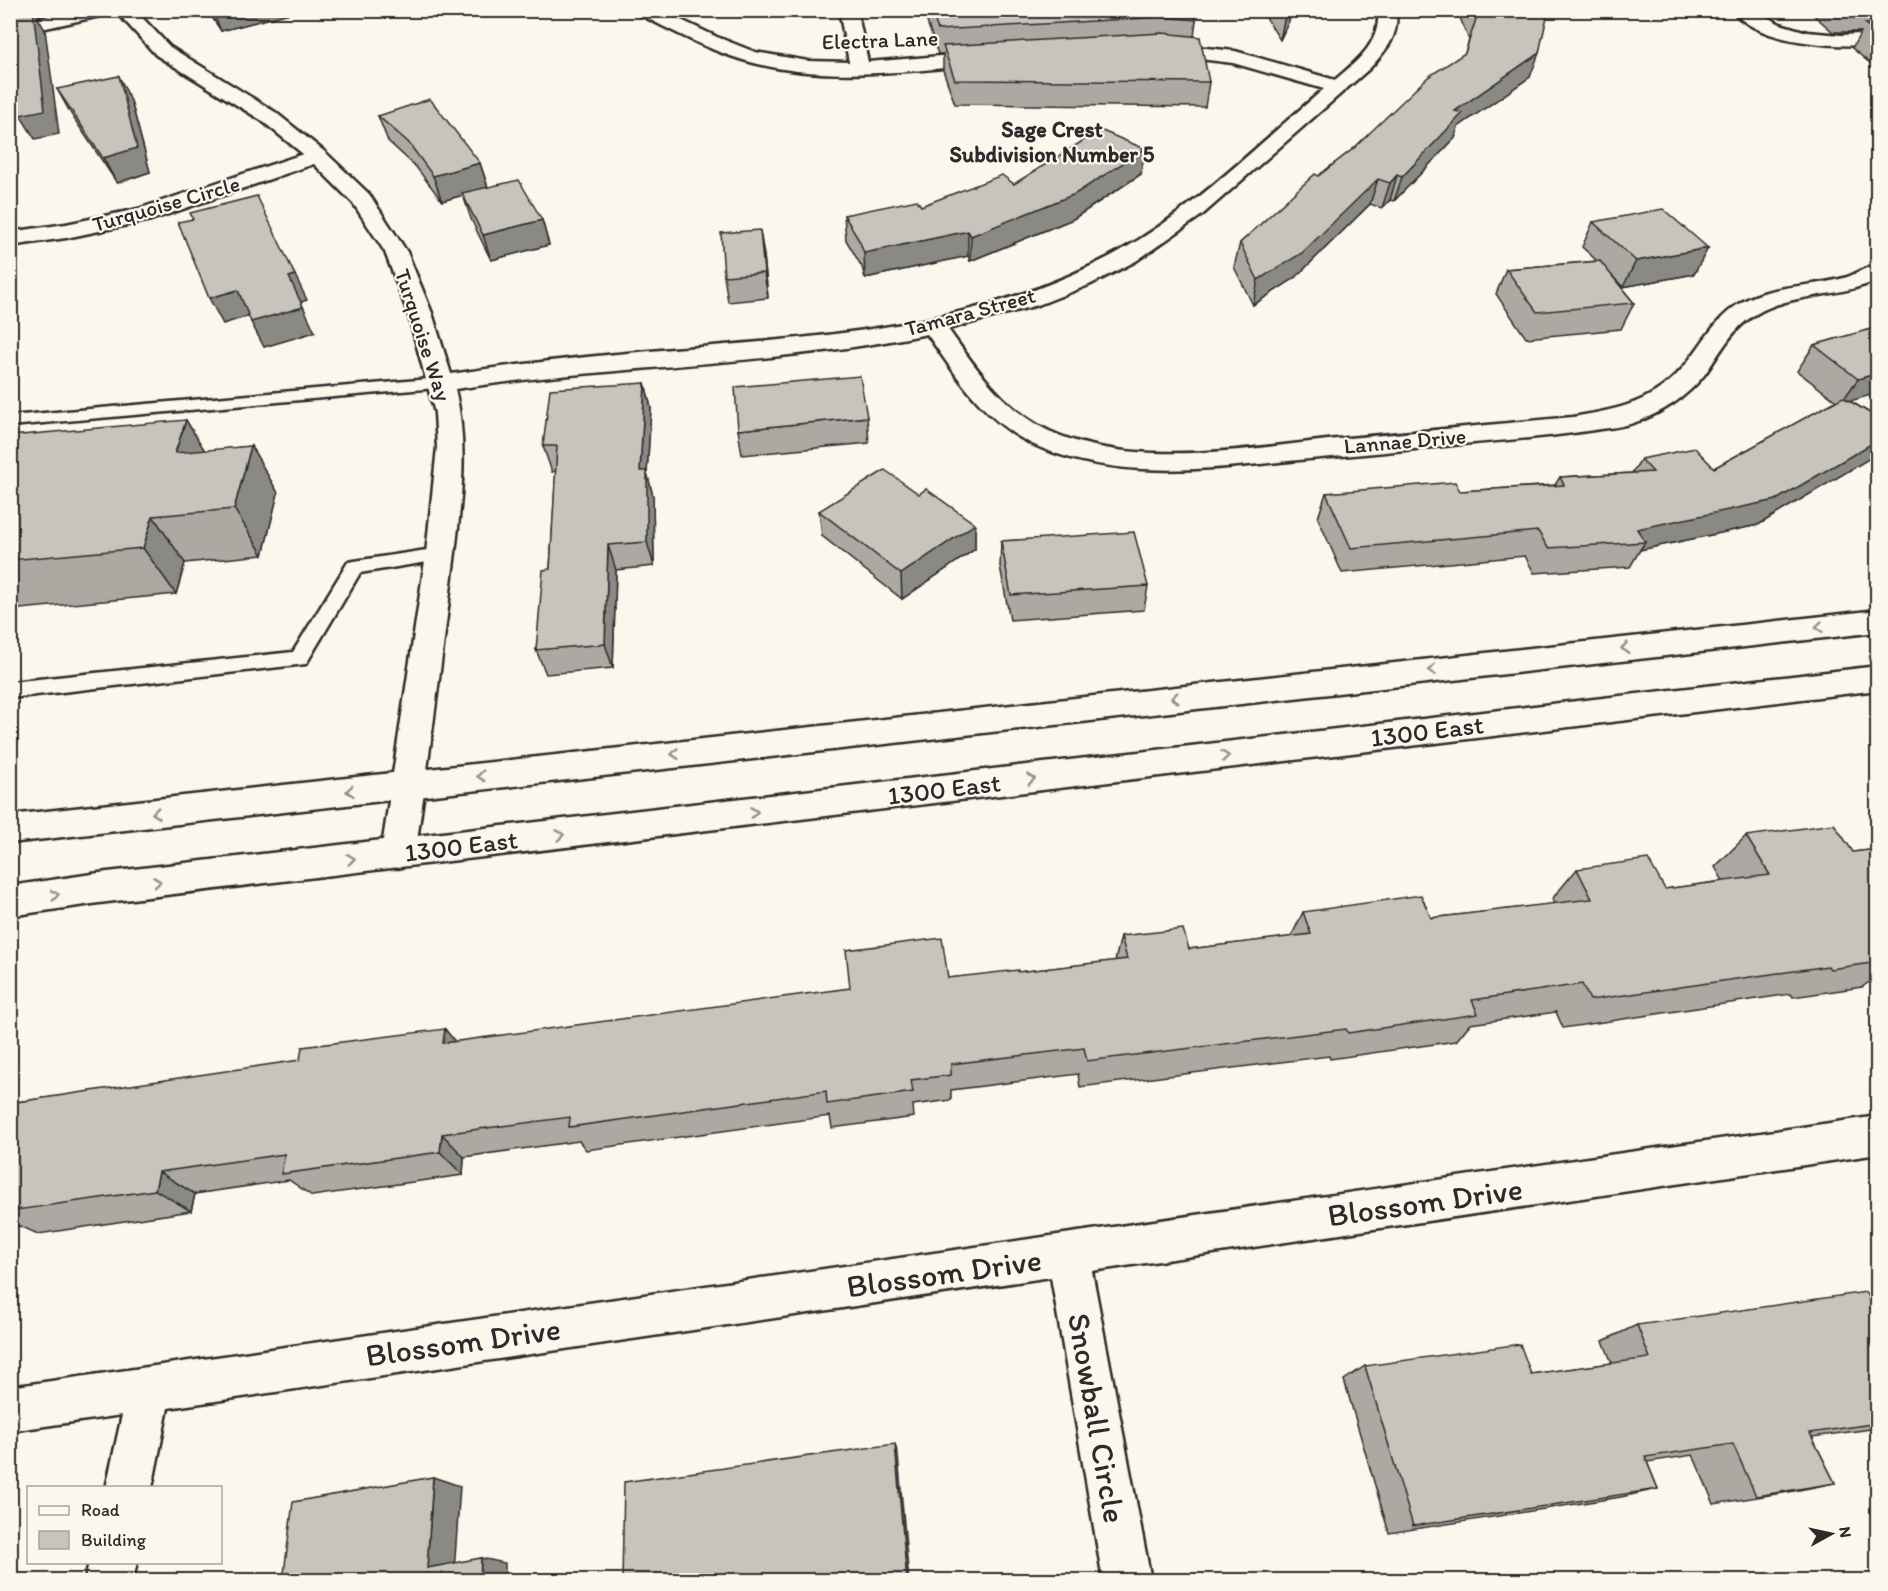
<svg xmlns="http://www.w3.org/2000/svg" width="1888" height="1591" viewBox="0 0 1888 1591" font-family="Itim,sans-serif">
	<rect width="100%" height="100%" fill="#fbf7ec"/>
	<filter id="ink" filterUnits="userSpaceOnUse"><feTurbulence type="fractalNoise" baseFrequency=".0167" numOctaves="2"/><feDisplacementMap in="SourceGraphic" scale="12" xChannelSelector="R" yChannelSelector="G"/><feConvolveMatrix kernelMatrix="1 2 1 2 8 2 1 2 1" color-interpolation-filters="sRGB"/></filter>
	<g filter="url(#ink)">
		<g fill="none" stroke-linecap="round" stroke-linejoin="round">
			<defs>
				<g id="lane">
					<path d="M441 378 447 379 449 383 447 387 10 426V416Z"/>
					<path d="M440 548 446 549 449 554 446 559 360 573 306 664 10 698V682L293 652 348 562Z"/>
				</g>
				<g id="street">
					<path d="M76 10H112L109 14 10 36V25Z"/>
					<path d="M115 10H135L170 47 275 112 325 152 369 194 407 252 432 313 451 374C524 363 599 355 673 349 825 337 984 327 1120 251 1195 209 1258 144 1324 89L1233 63 1150 53 1148 49 1150 45 1157 43 1235 51 1335 80C1358 60 1381 43 1378 10H1396C1399 37 1387 49 1370 68L1202 215 1136 261 1089 285 1038 305 948 329C976 368 1004 410 1049 431 1133 470 1249 448 1337 439 1416 432 1494 424 1573 417 1619 409 1655 403 1686 364 1703 343 1714 321 1737 305 1768 284 1809 288 1844 278 1855 275 1865 267 1878 264V280C1839 298 1790 293 1756 314 1732 328 1720 353 1705 374 1688 396 1662 413 1636 422 1623 427 1608 428 1594 430 1551 437 1506 440 1462 444 1408 450 1353 455 1299 460 1210 469 1115 482 1032 444 984 421 956 375 927 334 773 366 611 365 455 389 471 454 458 526 450 592 439 680 428 767 415 854L410 864 398 868 386 864 381 854 426 554 437 447 435 413 408 313 385 252 353 203 314 164 151 220 66 238 10 246V232L66 224 138 209 303 154 261 120 156 55Z"/>
					<path d="M635 10H660L717 37 755 52 808 61 849 62 839 10H857L868 62 989 52 996 54 999 58 996 62 989 64C907 71 823 84 743 60 706 49 672 30 638 14Z"/>
					<path d="M1732 10H1754L1780 24 1807 32 1841 35 1878 33V45C1838 47 1759 45 1732 10Z"/>
					<path d="M1878 1116V1154L1092 1271 1151 1580H1103L1051 1277 168 1408 152 1488H106L122 1415 10 1431V1387Z"/>
					<path d="M89 1562H137L133 1580H85Z"/>
				</g>
				<g id="primary">
					<path d="M1878 610V632L10 843V815Z"/>
					<path d="M1878 666V690L99 903 10 916V886L99 873Z"/>
				</g>
			</defs>
			<use href="#lane" stroke="#2b2b2b" stroke-width="5"/>
			<use href="#street" stroke="#2b2b2b" stroke-width="5"/>
			<use href="#primary" stroke="#2b2b2b" stroke-width="5"/>
			<use href="#lane" fill="#fbf7ec" fill-rule="evenodd"/>
			<use href="#street" fill="#fbf7ec" fill-rule="evenodd"/>
			<use href="#primary" fill="#fbf7ec" fill-rule="evenodd"/>
		</g>
		<g fill="#aba9a2" stroke="#2b2b2b" stroke-width="1.5">
			<path d="M207 10H301L221 31Z"/>
			<path d="M733 10H778V11L733 14Z"/>
			<path d="M923 10H1194L1196 20 1194 37 1209 82 1205 107 955 104 943 70V54H938Z"/>
			<path d="M1261 10H1294L1280 40Z"/>
			<path d="M1457 10H1547L1530 77 1458 127 1455 138 1394 201 1390 200 1382 208 1370 204 1295 278 1253 305 1234 267 1240 243 1318 176 1353 149 1465 53 1469 40Z"/>
			<path d="M1808 10H1878V70L1852 48 1861 32H1833Z"/>
			<path d="M57 89 131 101 150 172 117 183 71 114Z"/>
			<path d="M378 116 480 163 488 187 542 220 549 245 491 260 471 219 463 195 442 201 416 167 388 141Z"/>
			<path d="M1141 174 1073 219 970 261 968 256 865 278 862 267 846 240 844 215 921 206 1014 184Z"/>
			<path d="M1593 222 1708 248 1694 274 1623 287 1612 276 1634 303 1621 329 1526 338 1496 294 1506 269 1597 261 1582 247Z"/>
			<path d="M764 255 768 298 728 302 724 276Z"/>
			<path d="M1878 327 1850 401 1878 418V453L1758 525 1640 550 1630 567 1534 573 1525 556 1342 573 1318 518 1326 493 1460 491 1555 485 1560 477 1632 473 1641 459 1714 468 1836 401 1797 371 1814 345Z"/>
			<path d="M645 383 651 408 647 473 653 496 654 566 616 570 613 668 546 674 536 650 550 569 556 471 552 472 543 446Z"/>
			<path d="M867 417 869 443 742 455 738 430Z"/>
			<path d="M10 436 204 451 251 446 278 493 263 555 185 563 176 594 10 610Z"/>
			<path d="M919 494 975 524V549L902 599 822 536 819 511Z"/>
			<path d="M1001 541 1148 586 1144 610 1010 620 1000 566Z"/>
			<path d="M1746 836 1853 852 1878 849V979L1872 980 1862 987 1793 997 1791 994 1563 1028 1556 1012 1470 1024 1456 1041 1330 1059 1329 1056 1080 1087 1078 1074 951 1090V1100L913 1105 914 1117 832 1128 830 1116 586 1150 579 1141 464 1157 463 1175 312 1196 289 1180 195 1194 191 1211 38 1234 20 1226 10 1228V1103L455 1042 948 978 1018 972 1115 961 1121 936 1189 949 1291 937 1303 912 1431 918 1554 904 1552 899 1577 869 1665 889 1723 881 1715 867Z"/>
			<path d="M1878 1314V1428L1812 1437 1835 1483 1789 1492 1714 1504 1693 1455 1647 1462 1658 1489 1621 1497 1389 1533 1344 1380 1365 1366 1531 1374 1612 1363 1603 1341 1637 1325Z"/>
		</g>
		<g fill="#8b8984" stroke="#2b2b2b" stroke-width="1.5">
			<path d="M10 10H42L43 15 37 16 45 30 59 134 35 139 20 115 10 23Z"/>
			<path d="M212 10H301L221 31Z"/>
			<path d="M1288 10H1294L1280 40 1285 16Z"/>
			<path d="M1539 53 1530 77 1458 127 1455 138 1394 201 1402 177 1455 111Z"/>
			<path d="M119 76 131 101 150 172 117 183 103 158Z"/>
			<path d="M1145 149 1141 174 1073 219 970 261 971 236Z"/>
			<path d="M480 163 488 188 442 201 433 176Z"/>
			<path d="M1397 175 1390 200 1382 208 1390 183Z"/>
			<path d="M1378 179 1370 204 1295 278 1253 305 1258 280Z"/>
			<path d="M542 220 549 245 491 260 483 235Z"/>
			<path d="M760 230 764 255 768 298 764 273Z"/>
			<path d="M968 231V256L865 278 864 253Z"/>
			<path d="M1708 248 1694 274 1623 287 1636 261Z"/>
			<path d="M295 275 307 300 301 302 315 332 264 347 251 322 289 277Z"/>
			<path d="M238 290 251 315 223 324 209 298Z"/>
			<path d="M1878 373V393L1840 404 1858 379Z"/>
			<path d="M645 383 651 408 647 473 653 496 654 566 647 542 640 471Z"/>
			<path d="M186 420 215 467 175 453Z"/>
			<path d="M1878 440V453L1877 454 1758 525 1640 550 1645 542 1637 529Z"/>
			<path d="M251 446 278 493 263 555 234 509Z"/>
			<path d="M153 516 185 563 176 594 143 548Z"/>
			<path d="M975 524V549L902 599 901 574Z"/>
			<path d="M608 545 616 570 613 668 605 644Z"/>
			<path d="M445 1029 466 1055 443 1043Z"/>
			<path d="M442 1134 464 1157 463 1175 440 1152Z"/>
			<path d="M159 1172 195 1194 191 1211 155 1190Z"/>
			<path d="M895 1444 898 1455 909 1581H907Z"/>
			<path d="M433 1477 460 1486 454 1573 427 1568Z"/>
			<path d="M481 1558 505 1563V1581H480Z"/>
		</g>
		<g fill="#c7c4bc" stroke="#2b2b2b" stroke-width="1.5">
			<path d="M16 10H33L45 110 20 115 10 80V12Z"/>
			<path d="M931 10H1194L1196 20 1162 17 938 30Z"/>
			<path d="M1281 10H1288L1285 16Z"/>
			<path d="M1474 10H1547L1548 12 1539 53 1455 111 1463 113 1402 177 1397 175 1390 183 1378 179 1302 253 1258 280 1240 243 1315 174 1318 176 1353 149 1428 77 1465 53 1477 16Z"/>
			<path d="M1878 23V34L1865 24Z"/>
			<path d="M1162 33 1200 37 1209 82 955 80 943 46Z"/>
			<path d="M119 76 137 148 103 158 57 89Z"/>
			<path d="M430 99 480 163 433 176 408 142 378 116Z"/>
			<path d="M1100 130 1145 149 1075 194 971 236 968 231 864 253 860 242 844 215 917 200 921 206 1002 175 1014 184Z"/>
			<path d="M519 180 542 220 483 235 462 193Z"/>
			<path d="M257 196 295 275 289 277 303 307 251 322 238 290 209 298 178 222 193 219 190 213Z"/>
			<path d="M1663 209 1708 248 1636 261 1593 222Z"/>
			<path d="M760 230 764 273 724 276 721 233Z"/>
			<path d="M1600 261 1634 303 1537 312 1506 269Z"/>
			<path d="M1878 327V373L1858 379 1814 345Z"/>
			<path d="M860 376 867 417 738 430 735 387Z"/>
			<path d="M645 383 640 471H647V542L608 545 605 644 536 650 543 570 550 569 557 446H543L550 389Z"/>
			<path d="M1843 397 1878 418V440L1776 500 1637 529 1645 542 1548 548 1538 531 1351 548 1326 493 1455 482 1460 491 1564 485 1560 477 1653 472 1641 459 1695 448 1714 468Z"/>
			<path d="M186 420 175 453 251 446 234 509 153 516 143 548 10 560V436Z"/>
			<path d="M885 470 919 494 926 489 975 524 901 574 819 511Z"/>
			<path d="M1134 532 1148 586 1011 595 1001 541Z"/>
			<path d="M1834 824 1853 852 1878 849V962L1830 969 1828 966 1590 1000 1582 984 1472 1000 1478 1014 1348 1033 1346 1029 1087 1061 1084 1048 951 1064V1075L911 1080 913 1092 827 1104 826 1091 569 1127 570 1117 442 1134 440 1152 281 1174 285 1154 159 1172 155 1190 10 1211V1103L300 1060 302 1047 445 1029 443 1043 850 988 846 950 942 938 948 978 1018 970V972L1127 959 1121 936 1183 929 1189 949 1311 934 1303 912 1421 895 1431 918 1592 899 1577 869 1648 859 1665 889 1770 875 1746 836Z"/>
			<path d="M1866 1292 1878 1314V1423L1810 1433 1835 1483 1756 1496 1733 1444 1645 1457 1658 1489 1413 1526 1365 1366 1520 1344 1531 1374 1650 1358 1637 1325Z"/>
			<path d="M895 1444 907 1581H622L624 1482Z"/>
			<path d="M433 1477 427 1568 481 1558 480 1581H283L293 1502Z"/>
		</g>
		<defs><path id="oneway-chevron" d="M-2-3.5L2.5 0L-2 3.5" fill="none" stroke-width="1.6" stroke-linecap="round" stroke-linejoin="round" transform="scale(1.5)"/></defs>
		<g stroke="#93918c">
			<use href="#oneway-chevron" transform="translate(1819 627) rotate(174)"/>
			<use href="#oneway-chevron" transform="translate(1625 648) rotate(174)"/>
			<use href="#oneway-chevron" transform="translate(1432 670) rotate(174)"/>
			<use href="#oneway-chevron" transform="translate(1175 698) rotate(174)"/>
			<use href="#oneway-chevron" transform="translate(675 754) rotate(174)"/>
			<use href="#oneway-chevron" transform="translate(1225 756) rotate(-7)"/>
			<use href="#oneway-chevron" transform="translate(481 776) rotate(174)"/>
			<use href="#oneway-chevron" transform="translate(1031 779) rotate(-7)"/>
			<use href="#oneway-chevron" transform="translate(350 791) rotate(174)"/>
			<use href="#oneway-chevron" transform="translate(754 812) rotate(-7)"/>
			<use href="#oneway-chevron" transform="translate(156 813) rotate(174)"/>
			<use href="#oneway-chevron" transform="translate(560 835) rotate(-7)"/>
			<use href="#oneway-chevron" transform="translate(351 859) rotate(-7)"/>
			<use href="#oneway-chevron" transform="translate(157 882) rotate(-7)"/>
			<use href="#oneway-chevron" transform="translate(55 895) rotate(-8)"/>
		</g>
	</g>
	<g text-anchor="middle" dominant-baseline="central" stroke-width="4.5" stroke-linejoin="round" paint-order="stroke">
		<g font-size="22" fill="#2b2b2b" stroke="#fbf7ec">
			<text transform="translate(880 40) rotate(-2)">Electra Lane</text>
			<text transform="translate(166 204) rotate(-16)">Turquoise Circle</text>
			<text transform="translate(970 312) rotate(-15)">Tamara Street</text>
			<text transform="translate(423 335) rotate(72)">Turquoise Way</text>
			<text transform="translate(1405 441) rotate(-5)">Lannae Drive</text>
		</g>
		<g font-size="22" font-weight="bold" fill="#2b2b2b" stroke="#fbf7ec">
			<text x="1052" y="129">Sage Crest<tspan x="1052" dy="25">Subdivision Number 5</tspan></text>
		</g>
		<g font-size="26" fill="#2b2b2b" stroke="#fbf7ec">
			<text transform="translate(1427 731) rotate(-7)">1300 East</text>
			<text transform="translate(944 789) rotate(-7)">1300 East</text>
			<text transform="translate(461 846) rotate(-7)">1300 East</text>
		</g>
		<g font-size="32" fill="#2b2b2b" stroke="#fbf7ec">
			<text transform="translate(1425 1202) rotate(-8)">Blossom Drive</text>
			<text transform="translate(944 1273) rotate(-8)">Blossom Drive</text>
			<text transform="translate(463 1342) rotate(-8)">Blossom Drive</text>
			<text transform="translate(1097 1418) rotate(80)">Snowball Circle</text>
		</g>
	</g>
	<rect width="1888" height="1591" fill="none" stroke="#fbf7ec" stroke-width="36"/>
	<rect x="18" y="18" width="1852" height="1555" fill="none" stroke="#2b2b2b" stroke-width="2" filter="url(#ink)"/>
	<rect x="27" y="1486" width="195" height="78" fill="#fbf7ec" stroke="#a8a59f" stroke-width="1.5"/>
	<rect x="39" y="1506" width="30" height="9" fill="#fbf7ec" stroke="#a8a59f" stroke-width="1.5"/>
	<text x="81" y="1516" font-size="18" fill="#2b2b2b">Road</text>
	<rect x="39" y="1531" width="30" height="18" fill="#c7c4bc" stroke="#a8a59f" stroke-width="1.5"/>
	<text x="81" y="1546" font-size="18" fill="#2b2b2b">Building</text>
	<g transform="translate(1831 1534) rotate(82)" stroke="#fbf7ec" stroke-width="4.5" paint-order="stroke">
	<path d="M0-4.5L10 22L0 15L-10 22Z" fill="#2b2b2b"/>
	<text y="-9" font-size="16" font-weight="bold" text-anchor="middle" fill="#2b2b2b">N</text>
	</g>
</svg>
